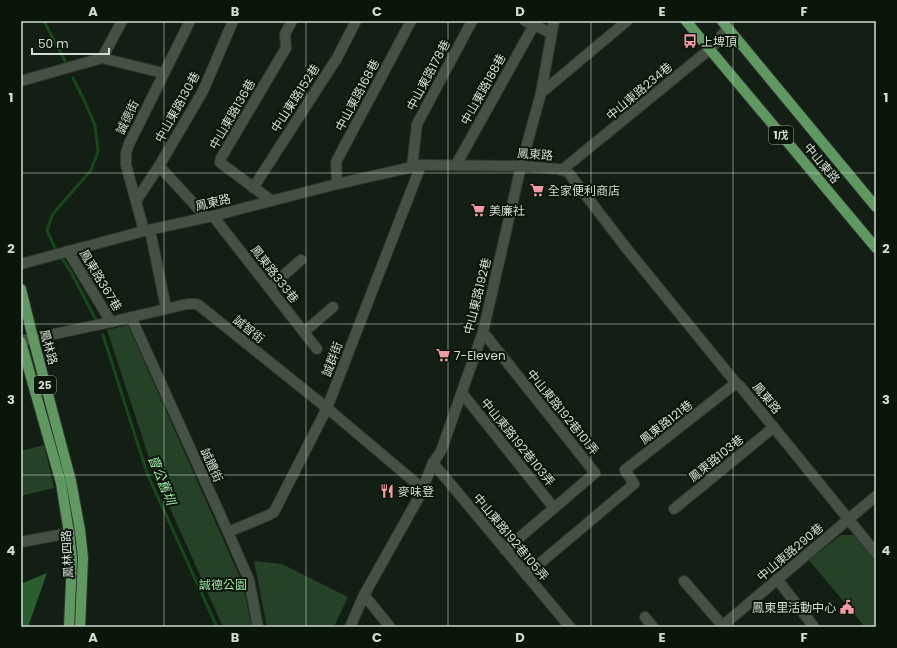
<svg xmlns="http://www.w3.org/2000/svg" width="897" height="648" viewBox="0 0 897 648" font-family="Poppins,'Noto Sans TC',sans-serif">
	<rect width="100%" height="100%" fill="#131f14"/>
	<g fill="#254126">
		<path d="M128 325 242 582 252 627H223L153 470 107 330Z"/>
		<path d="M44 445 54 488 21 496V451Z"/>
		<path d="M841 535H854L876 561V627H865L809 560Z"/>
		<path d="M254 561 282 564 348 597 334 627H267Z"/>
	</g>
	<path fill="#2b5e2e" d="M47 573 28 627H21V584Z"/>
	<g fill="none" stroke-linecap="round" stroke-linejoin="round">
		<g stroke="#14491a" stroke-width="3">
			<path d="M44 21 65 61"/>
			<path d="M73 78 84 100 95 125 98 151 91 170 52 215 47 231 56 250 71 272 96 320"/>
			<path d="M103 335 147 473 217 627"/>
		</g>
		<defs>
			<g id="street">
				<path d="M525 21 551 33"/>
				<path d="M102 58 122 21"/>
				<path d="M21 81 102 58 163 73"/>
				<path d="M541 93 627 21"/>
				<path d="M456 165 534 25"/>
				<path d="M159 166 206 217"/>
				<path d="M412 167 417 124 472 21"/>
				<path d="M562 170 710 49 728 28"/>
				<path d="M337 184 336 162 411 21"/>
				<path d="M253 188 337 58 356 21"/>
				<path d="M136 201 159 166 203 91 233 21"/>
				<path d="M272 201 222 164 220 162 221 158 286 48 285 34 292 21"/>
				<path d="M213 216 317 349"/>
				<path d="M150 230 166 308"/>
				<path d="M144 231 126 165V153L129 144 190 21"/>
				<path d="M68 251 111 322"/>
				<path d="M21 264 144 231 213 216 337 184 421 165 521 166 558 169 568 172 627 249 736 383 740 386 876 553"/>
				<path d="M269 288 301 260"/>
				<path d="M131 317 228 532 249 580 258 627"/>
				<path d="M304 332 333 307"/>
				<path d="M483 332 595 473 505 550"/>
				<path d="M21 341 111 322 187 304H197L201 307 327 408 423 489"/>
				<path d="M462 393 554 508"/>
				<path d="M433 463 570 627"/>
				<path d="M674 509 774 427"/>
				<path d="M228 532 269 515 274 512 327 408 421 165"/>
				<path d="M21 542 69 533 80 530"/>
				<path d="M526 575 634 484 625 470 736 383"/>
				<path d="M777 579 814 627"/>
				<path d="M684 581 723 626"/>
				<path d="M364 595 390 627"/>
				<path d="M645 617 653 627"/>
				<path d="M350 627 364 595 419 497 433 463 441 451 483 332 521 166 541 93 554 21"/>
				<path d="M721 627 876 496"/>
			</g>
			<g id="primary">
				<path d="M686 21 876 248"/>
				<path d="M722 21 876 207"/>
				<path d="M21 289 33 338 71 481 80 530 83 558 80 627"/>
				<path d="M21 342 61 483 69 533 72 559 69 627"/>
			</g>
		</defs>
		<use href="#street" stroke="#303730" stroke-width="12"/>
		<use href="#primary" stroke="#303730" stroke-width="12"/>
		<use href="#street" stroke="#445144" stroke-width="10"/>
		<use href="#primary" stroke="#609862" stroke-width="10"/>
	</g>
	<path fill="none" stroke="#d4dcd4" stroke-width="1" stroke-opacity="0.55" d="M164 21V627M306 21V627M448 21V627M591 21V627M733 21V627M21 173H876M21 324H876M21 475H876"/>
	<defs>
		<symbol id="bus-bare" viewBox="-9 -9 18 18"><path d="M-5-6H5V4H4V6H2V4H-2V6H-4V4H-5ZM-3.5-4V0h7V-4ZM-3.5 1.2v1.5H-2V1.2ZM2 1.2v1.5H3.5V1.2Z" fill="#f49aa6" stroke="#0b160b" stroke-width="2.5" paint-order="stroke"/></symbol>
		<symbol id="supermarket-bare" viewBox="-9 -9 18 18"><path d="M-6-5.5h2.5l.6 2H6L4.5 2H-2.5L-4.4-4H-6ZM-1.5 3.2a1.3 1.3 0 1 0 .1 0ZM3 3.2a1.3 1.3 0 1 0 .1 0Z" fill="#f49aa6" stroke="#0b160b" stroke-width="2.5" paint-order="stroke"/></symbol>
		<symbol id="restaurant-bare" viewBox="-9 -9 18 18"><path d="M-5-6h1v4h1v-4h1v4h1v-4h1v5L-1.5 .5V6h-2V.5L-5-1ZM5-6V6H3V1.5H1.5Q1.5-4 5-6Z" fill="#f49aa6" stroke="#0b160b" stroke-width="2.5" paint-order="stroke"/></symbol>
		<symbol id="civic-bare" viewBox="-9 -9 18 18"><path d="M-.6-6.5H3V-4.5H.6V-3L4-1V1h2V6H-6V1h2V-1L-.6-3ZM-1.2 2.5V6h2.4V2.5Z" fill="#f49aa6" stroke="#0b160b" stroke-width="2.5" paint-order="stroke"/></symbol>
	</defs>
	<g fill-rule="evenodd">
		<use href="#bus-bare" x="680" y="31" width="20" height="20"/>
		<use href="#supermarket-bare" x="527" y="180" width="20" height="20"/>
		<use href="#supermarket-bare" x="468" y="200" width="20" height="20"/>
		<use href="#supermarket-bare" x="433" y="345" width="20" height="20"/>
		<use href="#restaurant-bare" x="377" y="481" width="20" height="20"/>
		<use href="#civic-bare" x="837" y="597" width="20" height="20"/>
	</g>
	<g text-anchor="middle" dominant-baseline="central" stroke-width="4" stroke-linejoin="round" paint-order="stroke">
		<g fill="#0b160b" stroke="#98a198" stroke-width="1">
			<rect x="769" y="126" width="24" height="18" rx="3"/>
			<rect x="34" y="376" width="22" height="18" rx="3"/>
		</g>
		<g font-size="11" font-weight="bold" fill="#d4dcd4">
			<text x="781" y="135">1戊</text>
			<text x="45" y="385">25</text>
		</g>
		<g font-size="12" fill="#d4dcd4" stroke="#0b160b" text-anchor="start">
			<text x="701" y="41">上埤頂</text>
			<text x="548" y="190">全家便利商店</text>
			<text x="489" y="210">美廉社</text>
			<text x="454" y="355">7-Eleven</text>
			<text x="398" y="491">麥味登</text>
			<text x="836" y="607" text-anchor="end">鳳東里活動中心</text>
		</g>
		<g font-size="12" fill="#d4dcd4" stroke="#0b160b">
			<text transform="translate(428 75) rotate(-62)">中山東路178巷</text>
			<text transform="translate(483 89) rotate(-61)">中山東路188巷</text>
			<text transform="translate(639 91) rotate(-40)">中山東路234巷</text>
			<text transform="translate(357 95) rotate(-62)">中山東路168巷</text>
			<text transform="translate(295 98) rotate(-57)">中山東路152巷</text>
			<text transform="translate(177 107) rotate(-61)">中山東路130巷</text>
			<text transform="translate(232 114) rotate(-60)">中山東路136巷</text>
			<text transform="translate(127 117) rotate(-64)">誠德街</text>
			<text transform="translate(535 154) rotate(4)">鳳東路</text>
			<text transform="translate(822 163) rotate(50)">中山東路</text>
			<text transform="translate(213 202) rotate(-13)">鳳東路</text>
			<text transform="translate(275 274) rotate(52)">鳳東路333巷</text>
			<text transform="translate(101 280) rotate(59)">鳳東路367巷</text>
			<text transform="translate(477 296) rotate(-76)">中山東路192巷</text>
			<text transform="translate(249 329) rotate(39)">誠智街</text>
			<text transform="translate(49 347) rotate(75)">鳳林路</text>
			<text transform="translate(332 359) rotate(-69)">誠群街</text>
			<text transform="translate(767 398) rotate(50)">鳳東路</text>
			<text transform="translate(563 412) rotate(51)">中山東路192巷101弄</text>
			<text transform="translate(666 422) rotate(-38)">鳳東路121巷</text>
			<text transform="translate(518 442) rotate(51)">中山東路192巷103弄</text>
			<text transform="translate(716 458) rotate(-39)">鳳東路103巷</text>
			<text transform="translate(212 465) rotate(66)">誠體街</text>
			<text transform="translate(511 537) rotate(50)">中山東路192巷105弄</text>
			<text transform="translate(790 552) rotate(-40)">中山東路290巷</text>
			<text transform="translate(67 554) rotate(-93)">鳳林四路</text>
		</g>
		<g font-size="12" fill="#9de99f" stroke="#0b160b">
			<text x="223" y="584">誠德公園</text>
		</g>
		<g font-size="13" font-style="italic" fill="#9be79e" stroke="#0b160b">
			<text transform="translate(162 480) rotate(68)">曹公舊圳</text>
		</g>
	</g>
	<rect width="897" height="648" fill="none" stroke="#0b160b" stroke-width="44"/>
	<path d="M32 48v6h77v-6" fill="none" stroke="#d4dcd4" stroke-width="2"/>
	<text x="38" y="48" font-size="12" fill="#d4dcd4" stroke="#0b160b" stroke-width="3" paint-order="stroke">50 m</text>
	<rect x="22" y="22" width="853" height="604" fill="none" stroke="#d4dcd4" stroke-width="1.5"/>
	<g font-size="13" text-anchor="middle" font-weight="bold" fill="#d4dcd4">
		<text x="93" y="16">A</text>
		<text x="235" y="16">B</text>
		<text x="377" y="16">C</text>
		<text x="520" y="16">D</text>
		<text x="662" y="16">E</text>
		<text x="804" y="16">F</text>
		<text x="11" y="102">1</text>
		<text x="886" y="102">1</text>
		<text x="11" y="253">2</text>
		<text x="886" y="253">2</text>
		<text x="11" y="404">3</text>
		<text x="886" y="404">3</text>
		<text x="11" y="555">4</text>
		<text x="886" y="555">4</text>
		<text x="93" y="642">A</text>
		<text x="235" y="642">B</text>
		<text x="377" y="642">C</text>
		<text x="520" y="642">D</text>
		<text x="662" y="642">E</text>
		<text x="804" y="642">F</text>
	</g>
</svg>
